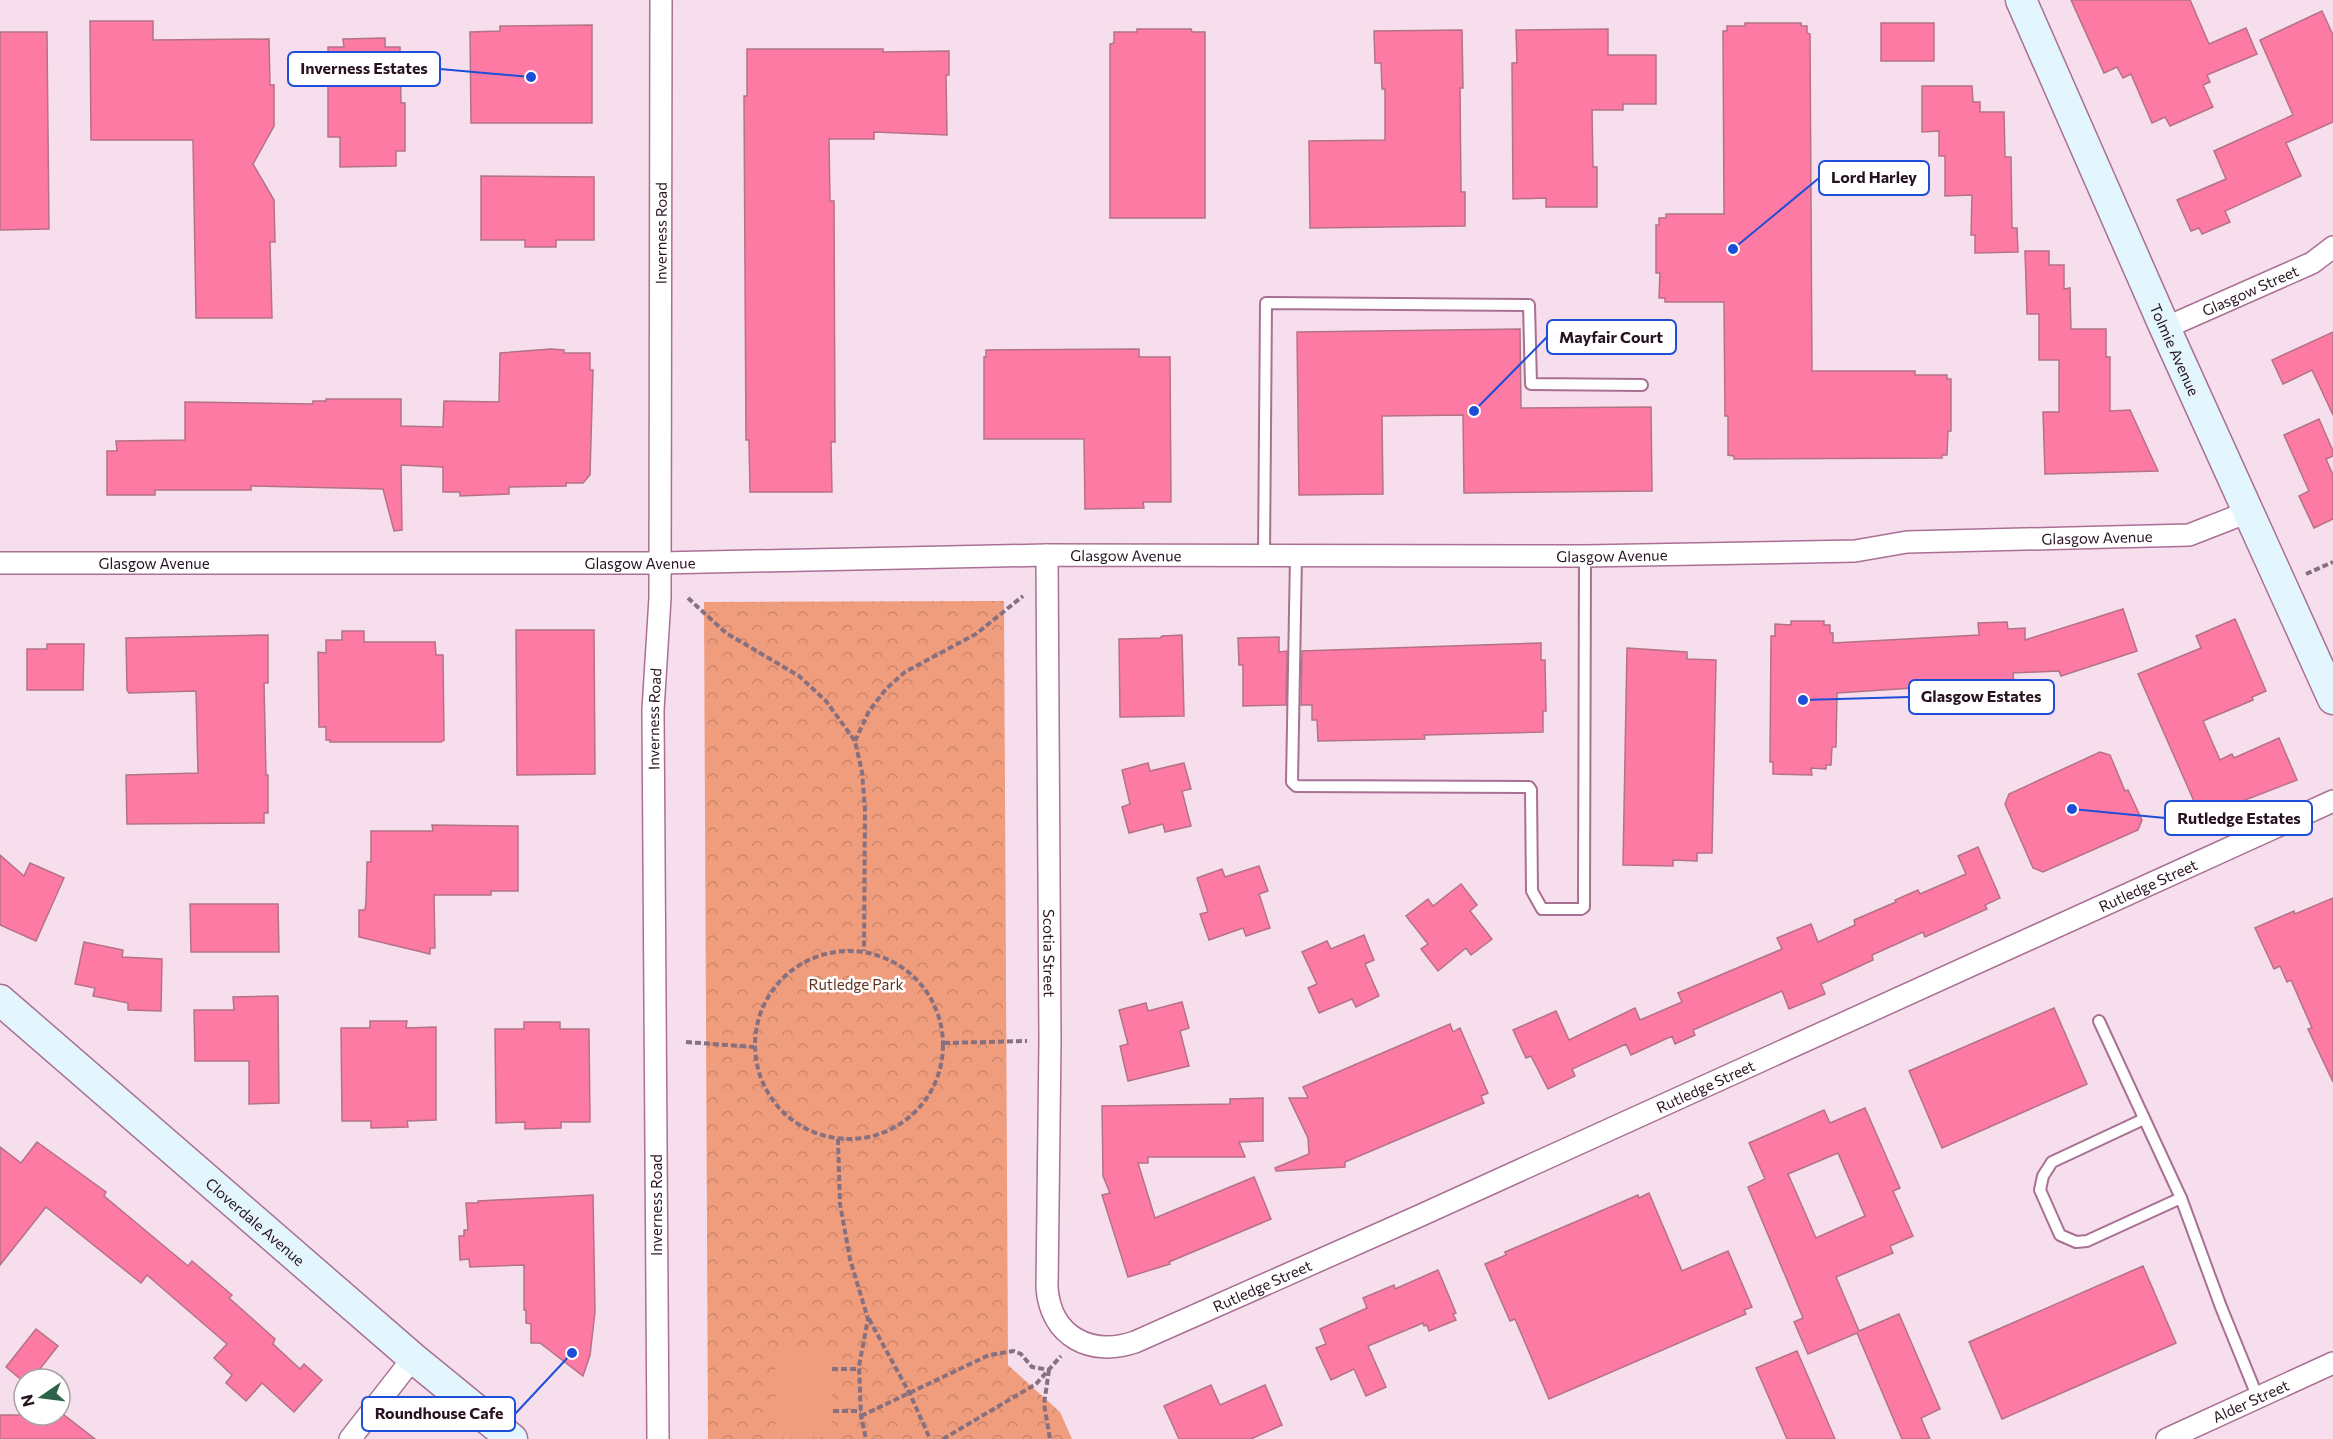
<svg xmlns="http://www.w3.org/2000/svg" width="2333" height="1439" viewBox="0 0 2333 1439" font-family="Commissioner,sans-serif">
	<defs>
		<pattern id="park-crowns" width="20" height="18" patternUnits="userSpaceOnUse" patternTransform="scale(1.5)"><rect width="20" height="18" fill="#ef9d7d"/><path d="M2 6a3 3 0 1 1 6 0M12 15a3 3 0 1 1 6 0" fill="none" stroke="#cd866c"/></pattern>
	</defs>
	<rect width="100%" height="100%" fill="#f7deed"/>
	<path fill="url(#park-crowns)" d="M1004 601 1008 1365 1060 1412 1072 1439H708L704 602Z"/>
	<path fill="#ef9d7d" d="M832 1347V1437L776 1438 775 1348Z"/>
	<g fill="#fd7aa4" stroke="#b47285" stroke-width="1.5" fill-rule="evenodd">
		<path d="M2071 0H2190L2209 44 2246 28 2257 54 2207 75 2210 82 2203 85 2213 107 2170 126 2165 117 2152 123 2131 74 2123 78 2117 67 2104 73Z"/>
		<path d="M2322 11 2333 35V122L2286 143 2301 176 2225 211 2230 222 2202 234 2199 228 2191 231 2177 200 2226 179 2214 151 2293 115 2260 40Z"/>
		<path d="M90 21H153V40L269 39 270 85H274V126L253 164 274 200 275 242H270L272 318H196L193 140H91Z"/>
		<path d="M1745 23H1801V26H1807V33L1810 34 1812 371H1915V375H1947V379H1951V431H1948L1947 455H1942V458L1734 459V456L1728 455V416H1725L1724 302H1665V298H1659L1660 273H1656V225H1659V218H1666V214H1724L1723 31H1727V26H1745Z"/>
		<rect x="1881" y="23" width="53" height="38"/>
		<path d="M592 25V123H471L470 32 500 31V26Z"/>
		<path d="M1137 29H1191L1192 32H1205V218H1110V44L1114 43V32H1137Z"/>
		<path d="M1608 29V55H1656V104H1623V110H1592L1593 167H1597V207H1546V198L1513 199 1512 63H1517L1516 30Z"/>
		<path d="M1462 30 1463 88H1460L1461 192H1465V226L1310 228 1309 141 1385 140V89H1382L1381 63H1375L1374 31Z"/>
		<path d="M0 32H47L49 229 0 230Z"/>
		<path d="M385 38V47H400L401 103H405V151H396V166L340 167V137H328V47H344L343 39Z"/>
		<path d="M747 49H883V52L949 51V75H946L947 135 874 132V139H829L830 201H834L835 442H831L832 492H750L749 440H746L745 269 744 96H747Z"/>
		<path d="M1922 86H1972L1973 102H1980V112H2004L2005 157H2011L2012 228H2017L2018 252 1975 253V235H1971L1972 195 1945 196V156H1939V131L1922 132Z"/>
		<path d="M481 176 594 177V240H556V247H525V240H481Z"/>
		<path d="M2025 251H2049V265H2064V289L2070 288 2071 329H2106V357H2110V411L2130 410 2158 471 2045 474 2043 412H2059V360H2039V314H2027Z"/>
		<path d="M1520 329 1521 408 1651 407 1652 491 1464 493 1463 415 1382 416 1383 494 1299 495 1297 332Z"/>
		<path d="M2333 332V415L2312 370 2283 384 2272 360Z"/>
		<path d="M551 349 564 350V353H590V370H593L590 475 583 483H566V486L509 487V494L460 496V492H443V467L401 465 402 530 394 531 383 489 251 486V490H155V495H107V451H117L116 441 185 440V402L313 404V401H326V399H401V426L443 427 444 401 499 402 500 353Z"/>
		<path d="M1139 349V357H1170L1171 502H1143L1144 508 1085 509 1084 439H984V357H986V350Z"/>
		<path d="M2319 419 2333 451V456L2326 459 2333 475V519L2314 528 2299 496 2309 491 2284 435Z"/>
		<path d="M2123 609 2137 651 2061 676 2059 671 2013 673 2015 693 1990 694 1989 680 1913 683V688L1837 693 1836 747H1832L1831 765H1826V769L1811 768 1812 775 1773 774V762H1770L1771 636H1775V624L1791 625V621H1824V625H1830V633H1833V643L1979 635 1978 623 2007 622 2008 629 2025 628V640Z"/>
		<path d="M2235 619 2266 691 2252 697 2253 700 2203 721 2220 760 2232 754 2234 758 2279 738 2297 780 2201 817 2138 674 2201 648 2196 636Z"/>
		<path d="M516 630H594L595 774 517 775Z"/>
		<path d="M342 631H364V642H435L436 655H443L444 740 441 742H330V740H326V727H319L318 652 326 653V640H342Z"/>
		<path d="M268 635V683H264L266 775H268V813H264V823L127 824 126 775 198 773 196 691 129 693 127 690 126 638Z"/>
		<path d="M1182 635 1184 716 1120 717 1119 639 1160 638 1162 636Z"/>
		<path d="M1279 637V652L1287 651 1286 705 1243 706V665H1239L1238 638Z"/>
		<path d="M1541 643V660H1545L1546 711H1543V732L1424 735 1425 739 1318 741 1317 720H1312V705H1301L1302 651Z"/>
		<path d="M47 644H84L83 690H27V649H47Z"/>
		<path d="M1627 648 1687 652V659L1716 660 1712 853H1697V861L1673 860V866L1623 865Z"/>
		<path d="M2100 752 2110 755 2125 791 2128 790 2142 820 2138 830 2043 872 2033 868 2005 804 2009 794Z"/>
		<path d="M1148 763 1150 771 1184 763 1191 789 1182 791 1191 826 1165 832 1163 824 1129 833 1122 807 1130 804 1122 770Z"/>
		<path d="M432 825 518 826V891H491V895H434L435 948H430V954L359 937V910H365L366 902 367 862H371V831H433Z"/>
		<path d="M1978 847 2000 898 1985 905 1987 909 1925 937 1923 932 1872 955 1873 960 1821 984 1825 994 1789 1009 1782 991 1693 1030 1695 1035 1675 1044 1672 1036 1631 1055 1626 1044 1572 1069 1575 1076 1548 1089 1531 1056 1526 1058 1513 1030 1556 1011 1569 1040 1635 1008 1640 1020 1682 1002 1678 993 1782 949 1777 938 1811 924 1818 942 1855 925 1854 920 1896 902 1895 900 1918 890 1920 894 1966 874 1958 856Z"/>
		<path d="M0 855 24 876 30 863 64 878 36 941 0 925Z"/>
		<path d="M1259 866 1268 891 1259 894 1270 928 1246 936 1243 928 1209 940 1200 914 1208 912 1197 878 1222 869 1225 877Z"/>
		<path d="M1461 884 1477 905 1470 911 1492 939 1471 955 1466 948 1438 971 1421 949 1428 944 1406 916 1428 899 1433 906Z"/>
		<path d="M2333 898V1082L2308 1029 2312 1028 2291 980 2287 982 2280 966 2274 969 2255 928 2294 911 2295 914Z"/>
		<path d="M190 904H278L279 952H191Z"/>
		<path d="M1364 935 1374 960 1365 964 1379 996 1356 1007 1352 999 1319 1013 1308 988 1317 984 1302 952 1327 941 1331 949Z"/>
		<path d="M84 942 123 950 122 957 162 959 161 1011 128 1010V1003L93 996 95 988 75 984Z"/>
		<path d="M278 996 279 1103 249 1104V1061H195L194 1010H234L233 997Z"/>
		<path d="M1182 1002 1189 1028 1180 1031 1189 1066 1128 1081 1120 1046 1128 1044 1119 1010 1146 1003 1148 1011Z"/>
		<path d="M2054 1008 2087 1084 1942 1148 1909 1071Z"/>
		<path d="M370 1021H407L406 1028 436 1027V1120L407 1121 408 1127 371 1128V1121H342L341 1028H370Z"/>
		<path d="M524 1022H560V1029H589L590 1122H561V1128L525 1129V1122L496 1123 495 1029H524Z"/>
		<path d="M1450 1024 1453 1032 1460 1028 1488 1093 1481 1096 1484 1103 1345 1162V1167L1276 1171 1275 1168 1309 1154 1308 1138 1289 1098H1308L1303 1087Z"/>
		<path d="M1263 1098V1141L1239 1142 1245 1157H1148V1163H1138L1155 1218 1254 1177 1271 1219 1169 1262 1170 1264 1128 1277 1102 1195 1110 1193 1103 1176 1102 1106 1230 1104V1099Z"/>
		<path d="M1865 1108 1900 1188 1893 1191 1913 1236 1890 1246 1893 1253 1836 1277 1859 1331 1899 1314 1940 1409 1921 1418 1930 1439H1902L1857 1333 1808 1354 1794 1322 1803 1318 1748 1187 1765 1179 1749 1143 1824 1110 1830 1123ZM1838 1153 1865 1216 1816 1238 1788 1174Z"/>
		<path d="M37 1142 106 1192 104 1196 188 1266 192 1261 232 1295 229 1298 275 1339 273 1344 300 1369 304 1364 322 1380 294 1412 262 1383 246 1401 226 1383 232 1375 214 1358 227 1344 147 1275 141 1283 46 1207 0 1265V1147L21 1163Z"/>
		<path d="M1649 1193 1682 1271 1728 1251 1752 1307 1744 1310 1746 1314 1549 1399 1515 1319 1510 1321 1485 1264 1506 1255 1505 1252 1638 1195 1639 1198Z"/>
		<path d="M593 1195 595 1312 590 1355 583 1376 540 1343H531V1324L526 1323V1310H524V1265L470 1267 469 1259 460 1260 459 1236H464V1230H468L466 1203H478V1201Z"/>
		<path d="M2143 1266 2176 1343 2002 1419 1969 1342Z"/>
		<path d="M1438 1270 1456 1313 1453 1314 1456 1320 1429 1331 1427 1325 1424 1326 1423 1323 1368 1346 1386 1387 1366 1396 1354 1369 1331 1380 1316 1348 1326 1344 1320 1329 1367 1308 1363 1298 1394 1285 1395 1289Z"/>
		<path d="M36 1329 58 1346 32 1379H24V1382L6 1367Z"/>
		<path d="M1797 1351 1835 1439H1787L1756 1368Z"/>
		<path d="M1211 1385 1220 1405 1265 1385 1282 1425 1251 1439H1179L1164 1406Z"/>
		<path d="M0 1415H64L95 1439H0Z"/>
	</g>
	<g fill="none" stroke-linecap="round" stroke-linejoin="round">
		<defs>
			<g id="lane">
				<path d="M1296 556 1292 782 1296 786 1529 787 1531 790 1532 891 1542 909H1581L1584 907 1585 556"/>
				<path d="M1264 557 1266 303 1529 305 1531 384 1642 385"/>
				<path d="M2099 1021 2181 1198 2221 1307 2258 1398"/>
				<path d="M2144 1119 2052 1162 2043 1176 2040 1190 2060 1235 2076 1242 2087 1241 2181 1198"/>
			</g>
			<g id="street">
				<path id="s1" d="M2165 328 2312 263 2333 247"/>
				<path id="s2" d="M1047 555 1050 1041 1047 1288C1051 1337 1091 1357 1135 1342L1417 1217 2333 801"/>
				<path id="s3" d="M0 563H660L1047 555 1585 556 1855 551 1907 542 2189 535 2248 512"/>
				<path d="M350 1439 413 1358"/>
				<path id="s4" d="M658 1439 653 710 660 598 661 0"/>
				<path id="s5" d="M2167 1439 2333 1363"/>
			</g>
			<g id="secondary">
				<path id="s6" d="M2021 0 2165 328 2333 699"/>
				<path id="s7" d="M0 1000 413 1358 512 1439"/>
			</g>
		</defs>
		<use href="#lane" stroke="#a97094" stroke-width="14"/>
		<use href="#street" stroke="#a97094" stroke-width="24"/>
		<use href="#secondary" stroke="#a97094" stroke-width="33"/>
		<g stroke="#87707f" stroke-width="4" stroke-dasharray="6 3" stroke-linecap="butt">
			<path d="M2306 574 2333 562"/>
			<path d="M688 598 726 633 799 676 826 701 855 741 862 772 865 809 864 951"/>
			<path d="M855 741 869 711 886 689 905 672 976 634 1023 596"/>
			<circle cx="849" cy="1045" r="94"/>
			<path d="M686 1042 754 1047"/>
			<path d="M944 1043 1027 1041"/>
			<path d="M838 1139 840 1204 850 1259 868 1319 859 1366 861 1416 866 1439"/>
			<path d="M869 1319 910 1394 930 1439"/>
			<path d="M832 1369H859"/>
			<path d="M1049 1370 1044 1404 1050 1439"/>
			<path d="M833 1411H861"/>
			<path d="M861 1416 989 1355 1014 1351 1021 1354 1032 1367 1049 1370"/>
			<path d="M943 1439 1036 1384 1061 1356"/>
		</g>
		<use href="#lane" stroke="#fff" stroke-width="10"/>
		<use href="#street" stroke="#fff" stroke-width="21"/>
		<use href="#secondary" stroke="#e3f6fd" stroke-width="30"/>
	</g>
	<g text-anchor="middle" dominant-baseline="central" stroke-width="5" stroke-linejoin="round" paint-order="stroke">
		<g font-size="15" fill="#281221" stroke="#fff">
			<text stroke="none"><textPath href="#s4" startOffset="1206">Inverness Road</textPath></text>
			<text stroke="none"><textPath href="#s1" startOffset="93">Glasgow Street</textPath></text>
			<text stroke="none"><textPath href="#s6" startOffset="382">Tolmie Avenue</textPath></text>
			<text stroke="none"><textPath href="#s3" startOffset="2098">Glasgow Avenue</textPath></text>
			<text stroke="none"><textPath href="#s3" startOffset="1612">Glasgow Avenue</textPath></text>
			<text stroke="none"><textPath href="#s3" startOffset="1126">Glasgow Avenue</textPath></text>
			<text stroke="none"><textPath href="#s3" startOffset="640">Glasgow Avenue</textPath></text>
			<text stroke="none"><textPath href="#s3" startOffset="154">Glasgow Avenue</textPath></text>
			<text stroke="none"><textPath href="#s4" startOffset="720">Inverness Road</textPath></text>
			<text stroke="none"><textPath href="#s2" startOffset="1966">Rutledge Street</textPath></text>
			<text stroke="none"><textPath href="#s2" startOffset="398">Scotia Street</textPath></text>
			<text stroke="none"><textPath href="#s2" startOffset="1480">Rutledge Street</textPath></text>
			<text transform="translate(656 1205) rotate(-90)">Inverness Road</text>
			<text stroke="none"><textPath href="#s7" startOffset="338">Cloverdale Avenue</textPath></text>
			<text stroke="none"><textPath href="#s2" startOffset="994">Rutledge Street</textPath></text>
			<text stroke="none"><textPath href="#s5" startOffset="92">Alder Street</textPath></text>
		</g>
		<g font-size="15" fill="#61301d" stroke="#fff">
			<text x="856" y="984">Rutledge Park</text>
		</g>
	</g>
	<path fill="none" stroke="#1d4ed8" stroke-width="2" d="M531 77L440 69M1733 249L1819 178M1474 411L1547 337M1803 700L1909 697M2072 809L2165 818M572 1353L515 1414"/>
	<g fill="#1d4ed8" stroke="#fff" stroke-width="2">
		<circle cx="531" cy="77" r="6"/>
		<circle cx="1733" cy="249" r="6"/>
		<circle cx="1474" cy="411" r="6"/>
		<circle cx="1803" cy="700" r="6"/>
		<circle cx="2072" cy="809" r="6"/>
		<circle cx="572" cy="1353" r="6"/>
	</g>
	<g fill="#fff" stroke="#1d4ed8" stroke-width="2">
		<rect x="288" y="52" width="152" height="34" rx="6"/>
		<rect x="1819" y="161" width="110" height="34" rx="6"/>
		<rect x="1547" y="320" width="129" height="34" rx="6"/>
		<rect x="1909" y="680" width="145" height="34" rx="6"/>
		<rect x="2165" y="801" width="147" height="34" rx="6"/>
		<rect x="362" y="1397" width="153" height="34" rx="6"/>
	</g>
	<g font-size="16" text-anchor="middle" font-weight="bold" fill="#281221">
		<text x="364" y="74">Inverness Estates</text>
		<text x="1874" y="183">Lord Harley</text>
		<text x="1611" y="343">Mayfair Court</text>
		<text x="1981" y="702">Glasgow Estates</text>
		<text x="2239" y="824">Rutledge Estates</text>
		<text x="439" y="1419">Roundhouse Cafe</text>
	</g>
	<g transform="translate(42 1397) rotate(256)"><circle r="28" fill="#ffffff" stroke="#a9a0a6" stroke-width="1.5"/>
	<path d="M0-4.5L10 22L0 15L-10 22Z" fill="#2c6349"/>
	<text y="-9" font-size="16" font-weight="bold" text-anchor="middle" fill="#281221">N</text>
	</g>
</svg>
